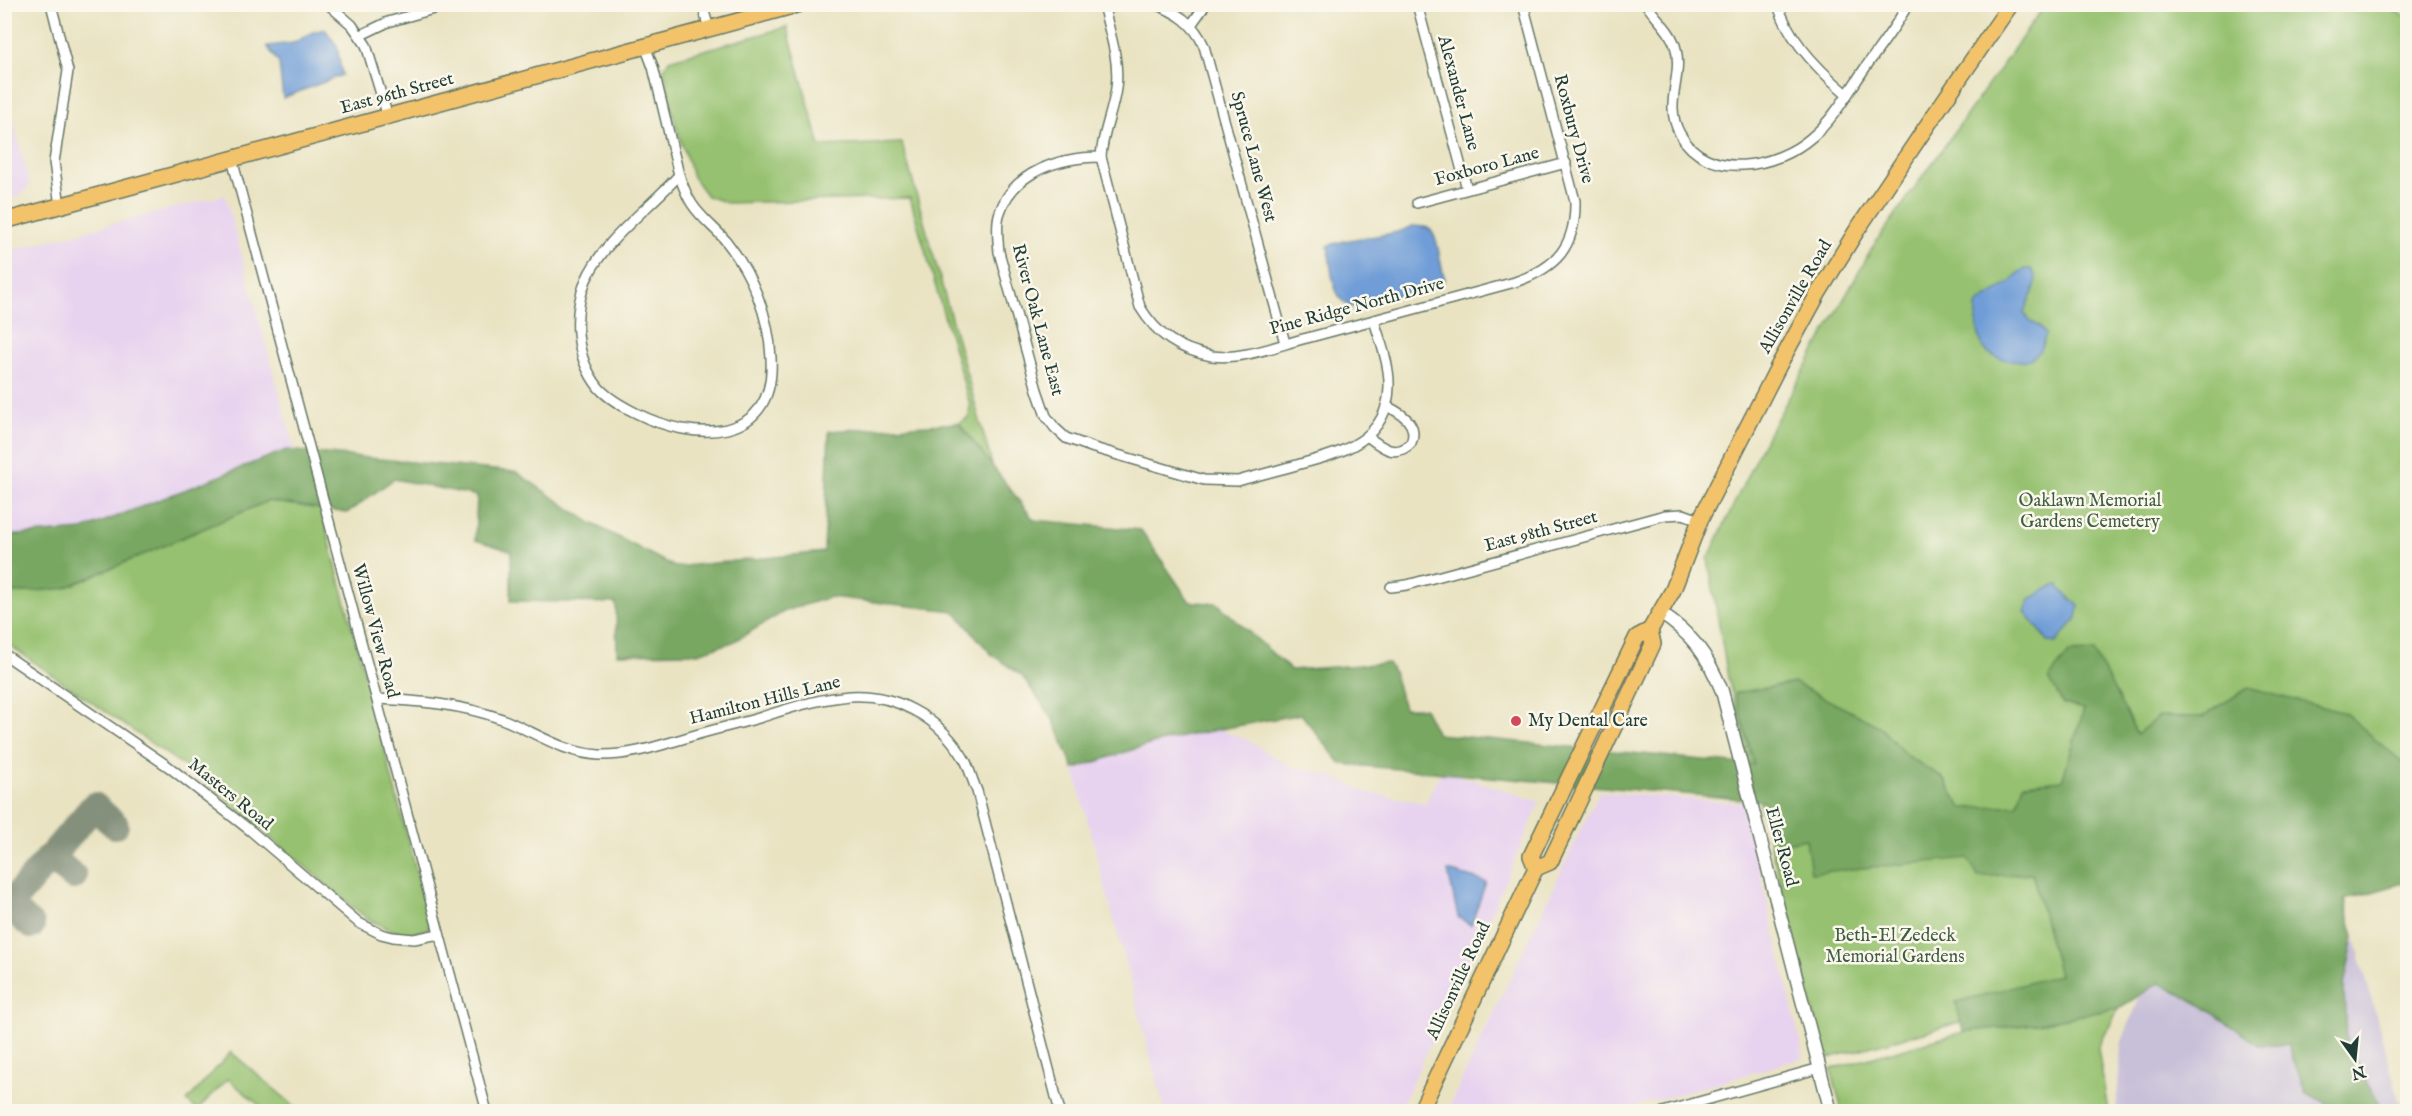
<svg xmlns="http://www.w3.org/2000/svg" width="2412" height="1116" viewBox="0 0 2412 1116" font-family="'IM FELL English',serif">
	<rect width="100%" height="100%" fill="#fbf7ec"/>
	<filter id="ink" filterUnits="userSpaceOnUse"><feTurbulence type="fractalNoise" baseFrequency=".0167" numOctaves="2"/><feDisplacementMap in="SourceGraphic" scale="12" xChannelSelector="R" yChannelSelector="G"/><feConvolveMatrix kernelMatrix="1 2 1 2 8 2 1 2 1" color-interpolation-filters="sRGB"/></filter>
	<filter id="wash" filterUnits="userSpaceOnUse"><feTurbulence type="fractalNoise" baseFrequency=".008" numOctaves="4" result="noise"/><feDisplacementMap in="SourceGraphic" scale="24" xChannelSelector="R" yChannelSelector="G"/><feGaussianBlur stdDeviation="1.35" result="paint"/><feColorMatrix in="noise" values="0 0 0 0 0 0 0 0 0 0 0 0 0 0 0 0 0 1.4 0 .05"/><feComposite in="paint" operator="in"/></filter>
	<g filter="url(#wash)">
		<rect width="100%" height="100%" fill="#e9e3c2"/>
		<g fill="#e7d2ef">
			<path d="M5 89 30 185 19 197 5 201Z"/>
			<path d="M225 195 295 451 286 450 82 530 5 536V252Z"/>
			<path d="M1217 729 1245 739 1290 766 1329 775 1369 793 1425 803 1442 770 1540 802 1491 914 1399 1111H1165L1074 770 1150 744Z"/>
			<path d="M1599 792 1744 803 1804 1058 1619 1111H1447Z"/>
		</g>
		<path fill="#c8bfd8" d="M2349 916 2402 1111 2116 1112 2121 1044 2150 971Z"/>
		<g fill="#96c16f" stroke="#5a7f52" stroke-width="1.5">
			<path d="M2384 4 2407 18V882L2345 899 2349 916 1825 1059 1728 678 1708 559 1759 451 1874 245 2045 5Z"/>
			<path d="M787 27 820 146 902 143 993 468 959 423 969 417 970 405 910 198 728 203 707 196 693 177 675 123 664 69 669 60Z"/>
			<path d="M268 501 321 509 431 927C406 940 387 930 365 917L191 771 5 642 4 594 65 588Z"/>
			<path d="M2119 1008 2098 1048 2108 1111H1842L1831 1069 1963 1032 2033 1024Z"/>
			<path d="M231 1052 300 1111H266L228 1079 197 1110 187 1101Z"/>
		</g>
		<path fill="#78a762" stroke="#4c724b" stroke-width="1.5" d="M959 423 1034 520 1141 530 1190 602 1217 603 1291 670 1388 663 1393 671 1404 708H1424L1437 734 1754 765 1735 693 1795 683 1879 726 1907 756 1942 777 1962 808 2017 805 2024 784 2062 780 2084 709 2063 704 2049 678 2069 653 2094 652 2137 734 2159 716 2202 717 2248 688 2345 713 2407 766V882L2344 900 2354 936 2344 985 2346 1042 2383 1111H2343L2306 1093 2288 1045H2259L2201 1005 2159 983 2119 1008 2033 1024 1963 1032 1956 1002 2059 975 2032 873 1978 877 1968 858 1811 873 1806 839 1777 845 1764 801 1341 764 1301 714C1251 724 1201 731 1152 744 1126 751 1100 761 1074 769L1053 719 1022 676 991 654 954 611 830 597 785 611 733 642 698 653 617 654 616 603 511 601V551L475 540 477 496 394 479 347 513 268 501 65 588 5 594 4 536 82 530 286 450 516 472 591 523 675 567 824 552 829 431Z"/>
		<g fill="#6f9dd7" stroke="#476d86" stroke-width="1.5">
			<path d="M325 29 337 46 342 75 283 98 279 63 267 46 294 43 313 32Z"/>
			<path d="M1413 226C1417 227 1424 226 1428 228 1439 234 1440 268 1445 279L1439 285 1353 307C1331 302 1331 265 1328 246 1353 235 1385 240 1413 226Z"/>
			<path d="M2026 269H2031C2044 286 2027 297 2024 314 2030 323 2041 325 2046 334 2043 341 2042 350 2036 355 2025 366 1992 361 1984 348 1977 339 1977 318 1976 306 1985 296 1997 292 2008 284 2014 279 2018 273 2026 269Z"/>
			<path d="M2054 585H2059L2060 589 2079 606 2077 618 2056 643 2049 642 2025 612 2030 599Z"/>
			<path d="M1448 871 1486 882 1471 925 1458 917Z"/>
		</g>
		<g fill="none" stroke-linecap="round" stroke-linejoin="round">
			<g stroke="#84907b" stroke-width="28">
				<path d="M50 857 73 876"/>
				<path d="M9 906 31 925"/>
				<path d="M4 911 94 806 115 825"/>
			</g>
		</g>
	</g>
	<g filter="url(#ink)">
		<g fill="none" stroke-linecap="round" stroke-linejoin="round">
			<defs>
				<g id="minor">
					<path d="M51 4 68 71 54 162 60 206"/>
					<path d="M328 4 352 25 366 45 388 117"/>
					<path d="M702 4 709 29"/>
					<path d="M1103 4C1109 31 1120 60 1116 88 1113 112 1102 134 1101 157L1140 307C1157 335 1179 350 1212 356 1243 360 1278 345 1307 338 1376 320 1445 301 1515 282 1556 268 1576 247 1575 201L1523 4"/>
					<path d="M1154 4C1177 12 1194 23 1204 46L1285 343"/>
					<path d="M1417 4 1467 189"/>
					<path d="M1646 4C1656 19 1672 31 1676 49 1683 79 1663 103 1680 134 1707 182 1777 168 1812 137 1834 119 1849 91 1865 68 1879 48 1896 27 1908 4"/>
					<path d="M1778 4C1787 38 1821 72 1847 94"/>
					<path d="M1104 9 1122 4"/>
					<path d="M1191 25 1206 4"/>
					<path d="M361 35 388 22 451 4"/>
					<path d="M645 46 653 67 679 175"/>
					<path d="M1101 157C1061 157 1012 171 999 215 996 227 998 241 999 252L1037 390 1046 416 1055 428 1066 438 1094 448 1204 480 1238 481C1259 475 1279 470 1300 464 1342 453 1388 440 1389 387 1390 365 1380 341 1374 320"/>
					<path d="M232 159 487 1112"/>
					<path d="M679 175C683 185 686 195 692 204 701 218 715 228 726 241 752 274 769 315 771 358 776 445 693 442 636 413 622 406 609 399 599 388 575 358 572 315 586 280 605 238 649 209 679 175Z"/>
					<path d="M1417 203 1566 163"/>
					<path d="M1367 436C1381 447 1396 459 1411 443 1419 424 1402 413 1386 406"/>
					<path d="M1391 587 1407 585 1665 515 1683 514 1700 520"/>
					<path d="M4 654 169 767 251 831 359 923 381 934 393 937 414 939 439 934"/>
					<path d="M377 699C419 701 461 704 502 719 535 732 563 753 599 755 631 756 661 745 692 736 715 729 739 724 762 717 787 709 814 700 841 697 892 690 941 717 966 762 970 771 973 782 977 791L1060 1112"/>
					<path d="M1663 1112 1820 1068"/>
				</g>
				<path id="tertiary" d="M1660 613C1692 634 1707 654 1722 691L1831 1112"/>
				<g id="primary">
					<path d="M4 221 800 4"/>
					<path d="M1536 868 1531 856 1637 637 1650 630 1673 590 1700 520 1779 365 1819 292 1857 230 1937 111 2011 4"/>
					<path d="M1420 1112 1531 878 1536 868 1550 862 1564 833 1653 644 1650 630"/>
				</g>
			</defs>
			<use href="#minor" stroke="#676" stroke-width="12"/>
			<use href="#tertiary" stroke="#676" stroke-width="15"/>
			<use href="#primary" stroke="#676" stroke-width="18"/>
			<use href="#minor" stroke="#fff" stroke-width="9"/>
			<use href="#tertiary" stroke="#fff" stroke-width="12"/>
			<use href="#primary" stroke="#f2c36a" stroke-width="15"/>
		</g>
	</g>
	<circle fill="#d1495b" stroke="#fbf7ec" stroke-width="2" cx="1516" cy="721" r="6"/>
	<g text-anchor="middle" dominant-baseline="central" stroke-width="5" stroke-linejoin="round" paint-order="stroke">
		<g font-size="18" fill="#1f3d34" stroke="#fbf7ec">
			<text transform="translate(1458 93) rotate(75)">Alexander Lane</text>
			<text transform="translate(397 94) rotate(-15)">East 96th Street</text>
			<text transform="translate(1573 129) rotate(75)">Roxbury Drive</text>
			<text transform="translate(1253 157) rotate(75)">Spruce Lane West</text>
			<text transform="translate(1487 167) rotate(-15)">Foxboro Lane</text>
			<text transform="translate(1796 297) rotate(-60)">Allisonville Road</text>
			<text transform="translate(1357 307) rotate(-15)">Pine Ridge North Drive</text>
			<text transform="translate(1037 320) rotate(75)">River Oak Lane East</text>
			<text transform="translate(1541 532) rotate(-15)">East 98th Street</text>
			<text transform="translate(375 631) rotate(75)">Willow View Road</text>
			<text transform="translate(765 701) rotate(-14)">Hamilton Hills Lane</text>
			<text transform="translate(230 795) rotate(39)">Masters Road</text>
			<text transform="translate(1781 847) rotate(75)">Eller Road</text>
			<text transform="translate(1459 981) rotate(-65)">Allisonville Road</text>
		</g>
		<g font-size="18" fill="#3d5e43" stroke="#fbf7ec">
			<text x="2090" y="501">Oaklawn Memorial<tspan x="2090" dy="21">Gardens Cemetery</tspan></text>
			<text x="1895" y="936">Beth-El Zedeck<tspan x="1895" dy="21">Memorial Gardens</tspan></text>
		</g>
		<g font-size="18" fill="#1f3d34" stroke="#fbf7ec" text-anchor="start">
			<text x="1528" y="721">My Dental Care</text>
		</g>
	</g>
	<rect width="2412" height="1116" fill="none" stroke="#fbf7ec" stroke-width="24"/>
	<g transform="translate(2355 1059) rotate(165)" stroke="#fbf7ec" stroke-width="4.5" paint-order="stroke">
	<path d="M0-4.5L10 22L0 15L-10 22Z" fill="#1f3d34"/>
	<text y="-9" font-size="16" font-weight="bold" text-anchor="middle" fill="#1f3d34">N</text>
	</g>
</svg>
